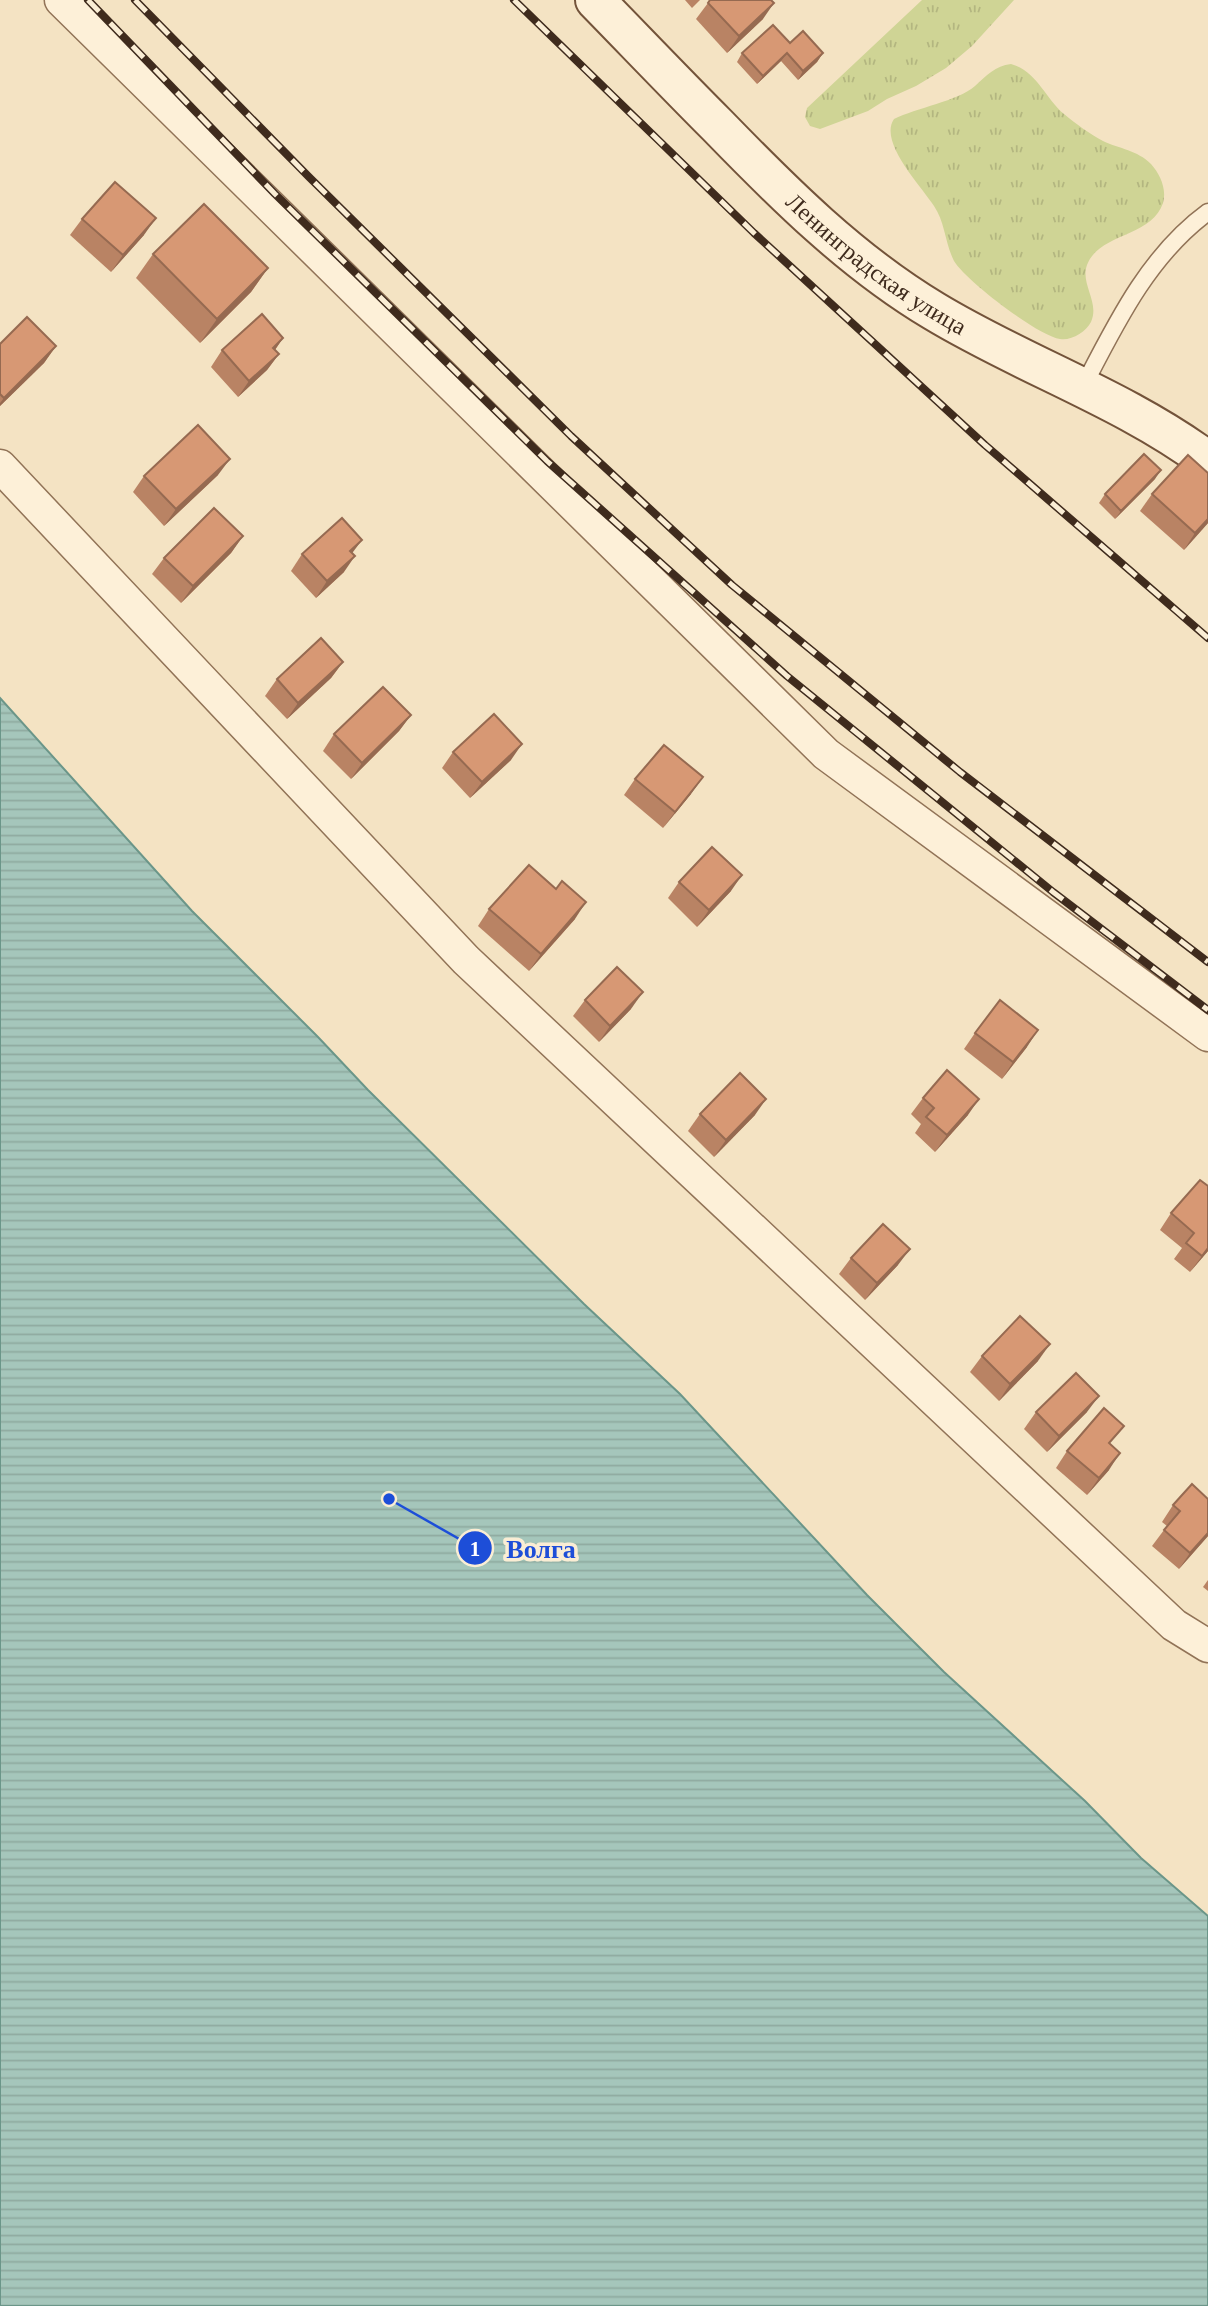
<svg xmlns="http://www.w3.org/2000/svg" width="1208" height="2306" viewBox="0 0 1208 2306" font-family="Georgia,serif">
	<defs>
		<pattern id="grass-tufts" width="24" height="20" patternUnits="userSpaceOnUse" patternTransform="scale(1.75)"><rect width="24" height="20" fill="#cfd495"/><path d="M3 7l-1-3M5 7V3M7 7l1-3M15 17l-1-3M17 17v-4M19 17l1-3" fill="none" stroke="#b3b680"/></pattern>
		<pattern id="water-rules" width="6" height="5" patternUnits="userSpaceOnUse" patternTransform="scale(1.75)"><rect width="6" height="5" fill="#a5c6bb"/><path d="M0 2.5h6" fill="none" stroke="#8faaa0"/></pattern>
	</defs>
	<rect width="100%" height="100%" fill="#f4e3c3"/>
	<g fill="url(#grass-tufts)">
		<path d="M922 0H1014L972 46 946 68 916 86 887 99 868 111 820 129 810 126 805 117 807 108Z"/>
		<path d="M1011 64C1037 71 1045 98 1064 114 1076 124 1090 134 1103 141 1120 149 1137 150 1151 164 1160 174 1167 189 1163 203 1152 237 1099 233 1087 265 1080 284 1100 302 1091 322 1086 332 1071 341 1060 339 1038 336 965 280 954 261 945 243 945 222 934 206 922 187 878 142 894 119 916 108 958 101 975 86 987 75 995 66 1011 64Z"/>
	</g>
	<path fill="url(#water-rules)" stroke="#6b9689" stroke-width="2" d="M0 698 192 911 318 1037 368 1090 584 1304 680 1394 867 1595 944 1672 1085 1801 1141 1858 1208 1916V2306H0Z"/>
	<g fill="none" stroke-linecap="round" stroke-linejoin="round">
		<defs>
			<path id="service" d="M1083 387C1116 323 1149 255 1208 212"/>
			<g id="minor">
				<path d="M61 0 826 754 1208 1035"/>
				<path d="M0 466 466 960 1174 1625 1208 1646"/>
			</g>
			<g id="secondary">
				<path id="s1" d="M595 0C636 42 676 84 717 125 783 193 852 262 934 311 1023 365 1123 398 1208 461"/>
			</g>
		</defs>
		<use href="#service" stroke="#917357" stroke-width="19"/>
		<use href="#minor" stroke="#917357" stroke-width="35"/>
		<use href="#secondary" stroke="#73533a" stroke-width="42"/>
		<use href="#service" stroke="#fdf0d8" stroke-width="16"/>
		<use href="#minor" stroke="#fdf0d8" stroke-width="32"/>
		<use href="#secondary" stroke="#fdf0d8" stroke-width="38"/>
		<defs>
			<g id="rail">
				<path d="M88 0 275 194 547 461 787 676 1053 892 1208 1010"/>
				<path d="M135 0 309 177 571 436 732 585 960 772 1208 962"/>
				<path d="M514 0 754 233 985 445 1208 638"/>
			</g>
		</defs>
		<use href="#rail" stroke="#3f2b1d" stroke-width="8"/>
		<use href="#rail" stroke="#faedd4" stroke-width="5" stroke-dasharray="16" stroke-linecap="butt"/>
	</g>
	<g fill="#b98364">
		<path d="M685 0H700L692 8Z"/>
		<path d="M708 3 763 19 727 53 696 19Z"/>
		<path d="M790 43 823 53 817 62 798 80 781 61 757 84 737 62 742 53Z"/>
		<path d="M82 219 144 235 111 272 70 235Z"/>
		<path d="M153 254 268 268 251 292 200 343 136 278Z"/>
		<path d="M283 338 275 350 279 354 267 370 238 397 211 367 222 350Z"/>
		<path d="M0 344 56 346 44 363 0 406Z"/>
		<path d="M1208 473V523L1184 550 1140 511 1152 494Z"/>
		<path d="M218 475 164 526 133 492 144 476Z"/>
		<path d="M1155 479 1115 519 1099 503 1105 494Z"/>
		<path d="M243 536 231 553 181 603 152 574 164 558Z"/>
		<path d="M302 554 344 572 316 598 291 571Z"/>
		<path d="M343 662 331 678 287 719 265 696 277 679Z"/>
		<path d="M411 715 399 731 351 779 323 751 334 734Z"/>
		<path d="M453 752 511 760 470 798 442 768Z"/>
		<path d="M635 779 691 794 663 828 624 795Z"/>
		<path d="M679 882 731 891 697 927 668 898Z"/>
		<path d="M489 909 575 919 529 971 478 926Z"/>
		<path d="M585 1000 631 1009 599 1042 573 1016Z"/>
		<path d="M975 1033 1027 1047 1002 1079 964 1049Z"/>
		<path d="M923 1098 968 1115 935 1152 915 1133 921 1124 911 1114Z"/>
		<path d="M700 1114 755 1115 714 1157 688 1131Z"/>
		<path d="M1208 1186V1251L1190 1272 1174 1259 1182 1248 1160 1230 1171 1213Z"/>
		<path d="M851 1258 898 1265 865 1300 839 1274Z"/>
		<path d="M982 1356 1038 1361 999 1401 970 1372Z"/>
		<path d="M1036 1412H1087L1047 1452 1024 1429Z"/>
		<path d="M1111 1444 1109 1470 1087 1495 1056 1468 1067 1451Z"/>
		<path d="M1208 1499V1536L1179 1569 1152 1546 1167 1526 1162 1522 1173 1505Z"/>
		<path d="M1208 1580V1591L1203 1587Z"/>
	</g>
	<g fill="#966a51">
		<path d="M774 3 763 19 727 53 739 36Z"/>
		<path d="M787 53 781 61 757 84 763 76Z"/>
		<path d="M823 53 817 62 798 80 803 71Z"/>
		<path d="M156 218 144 235 111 272 123 255Z"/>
		<path d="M268 268 251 292 200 343 217 319Z"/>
		<path d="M283 338 272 354 273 348Z"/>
		<path d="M56 346 44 363 0 406V403L4 398Z"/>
		<path d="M279 354 267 370 238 397 249 381Z"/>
		<path d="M230 459 218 475 164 526 176 509Z"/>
		<path d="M1161 470 1155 479 1115 519 1121 511Z"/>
		<path d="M1208 519V523L1184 550 1195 533Z"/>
		<path d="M243 536 231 553 181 603 193 586Z"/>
		<path d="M362 540 350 556V551Z"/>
		<path d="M355 556 344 572 316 598 327 581Z"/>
		<path d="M343 662 331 678 287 719 298 703Z"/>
		<path d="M411 715 399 731 351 779 362 763Z"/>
		<path d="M522 744 511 760 470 798 482 782Z"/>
		<path d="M703 777 691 794 663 828 675 812Z"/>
		<path d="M742 875 731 891 697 927 709 910Z"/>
		<path d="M586 902 575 919 529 971 541 954Z"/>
		<path d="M643 992 631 1009 599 1042 610 1026Z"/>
		<path d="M1038 1030 1027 1047 1002 1079 1013 1062Z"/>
		<path d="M766 1099 755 1115 714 1157 726 1140Z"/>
		<path d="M979 1099 968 1115 935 1152 947 1135Z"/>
		<path d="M1208 1248V1251L1190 1272Z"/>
		<path d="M910 1249 898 1265 865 1300 877 1283Z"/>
		<path d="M1050 1344 1038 1361 999 1401 1010 1384Z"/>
		<path d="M1099 1396 1087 1412 1047 1452 1059 1436Z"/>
		<path d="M1120 1453 1109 1470 1087 1495 1099 1478Z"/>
		<path d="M1208 1533V1536L1179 1569 1190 1553Z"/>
	</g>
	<g fill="#d79874" stroke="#966a51" stroke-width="2">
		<path d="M710 0H771L774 3 739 36 708 3Z"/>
		<path d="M773 25 790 43 803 31 823 53 803 71 787 53 763 76 742 53Z"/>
		<path d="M115 182 156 218 123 255 82 219Z"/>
		<path d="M204 204 268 268 217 319 153 254Z"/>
		<path d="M262 314 283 338 273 348 279 354 249 381 222 350Z"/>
		<path d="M27 317 56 346 4 398 0 394V344Z"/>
		<path d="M198 425 230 459 176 509 144 476Z"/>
		<path d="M1144 454 1161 470 1121 511 1105 494Z"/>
		<path d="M1188 455 1208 473V519L1195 533 1152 494Z"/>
		<path d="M214 508 243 536 193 586 164 558Z"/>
		<path d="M342 518 362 540 350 551 355 556 327 581 302 554Z"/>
		<path d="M321 638 343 662 298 703 277 679Z"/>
		<path d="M383 687 411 715 362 763 334 734Z"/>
		<path d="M494 714 522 744 482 782 453 752Z"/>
		<path d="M664 745 703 777 675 812 635 779Z"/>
		<path d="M712 847 742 875 709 910 679 882Z"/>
		<path d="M529 865 556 889 562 881 586 902 541 954 489 909Z"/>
		<path d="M617 967 643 992 610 1026 585 1000Z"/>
		<path d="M1000 1000 1038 1030 1013 1062 975 1033Z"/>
		<path d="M947 1070 979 1099 947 1135 926 1117 934 1108 923 1098Z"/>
		<path d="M740 1073 766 1099 726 1140 700 1114Z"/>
		<path d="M1200 1180 1208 1186V1248L1202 1256 1186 1243 1194 1233 1171 1213Z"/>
		<path d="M883 1224 910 1249 877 1283 851 1258Z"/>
		<path d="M1020 1316 1050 1344 1010 1384 982 1356Z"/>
		<path d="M1076 1373 1099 1396 1059 1436 1036 1412Z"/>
		<path d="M1104 1408 1124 1426 1109 1443 1120 1453 1099 1478 1067 1451Z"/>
		<path d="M1192 1484 1208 1499V1533L1190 1553 1164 1530 1180 1511 1173 1505Z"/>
	</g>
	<g text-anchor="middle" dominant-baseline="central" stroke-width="7" stroke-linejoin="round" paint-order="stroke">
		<g font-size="24" fill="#3f2b1d" stroke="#faedd4">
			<text stroke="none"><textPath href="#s1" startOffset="387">Ленинградская улица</textPath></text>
		</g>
	</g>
	<path fill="none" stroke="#1d4ed8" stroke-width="2.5" d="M389 1499L475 1548"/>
	<g fill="#1d4ed8" stroke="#faedd4" stroke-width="2.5">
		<circle cx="389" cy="1499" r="7"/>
		<circle cx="475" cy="1548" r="18"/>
	</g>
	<g font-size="21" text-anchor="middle" font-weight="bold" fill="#fff">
		<text x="475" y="1556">1</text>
	</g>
	<g font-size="26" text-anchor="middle" font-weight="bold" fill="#1d4ed8" stroke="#faedd4" stroke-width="7" stroke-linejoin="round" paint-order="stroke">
		<text x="541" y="1558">Волга</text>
	</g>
</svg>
